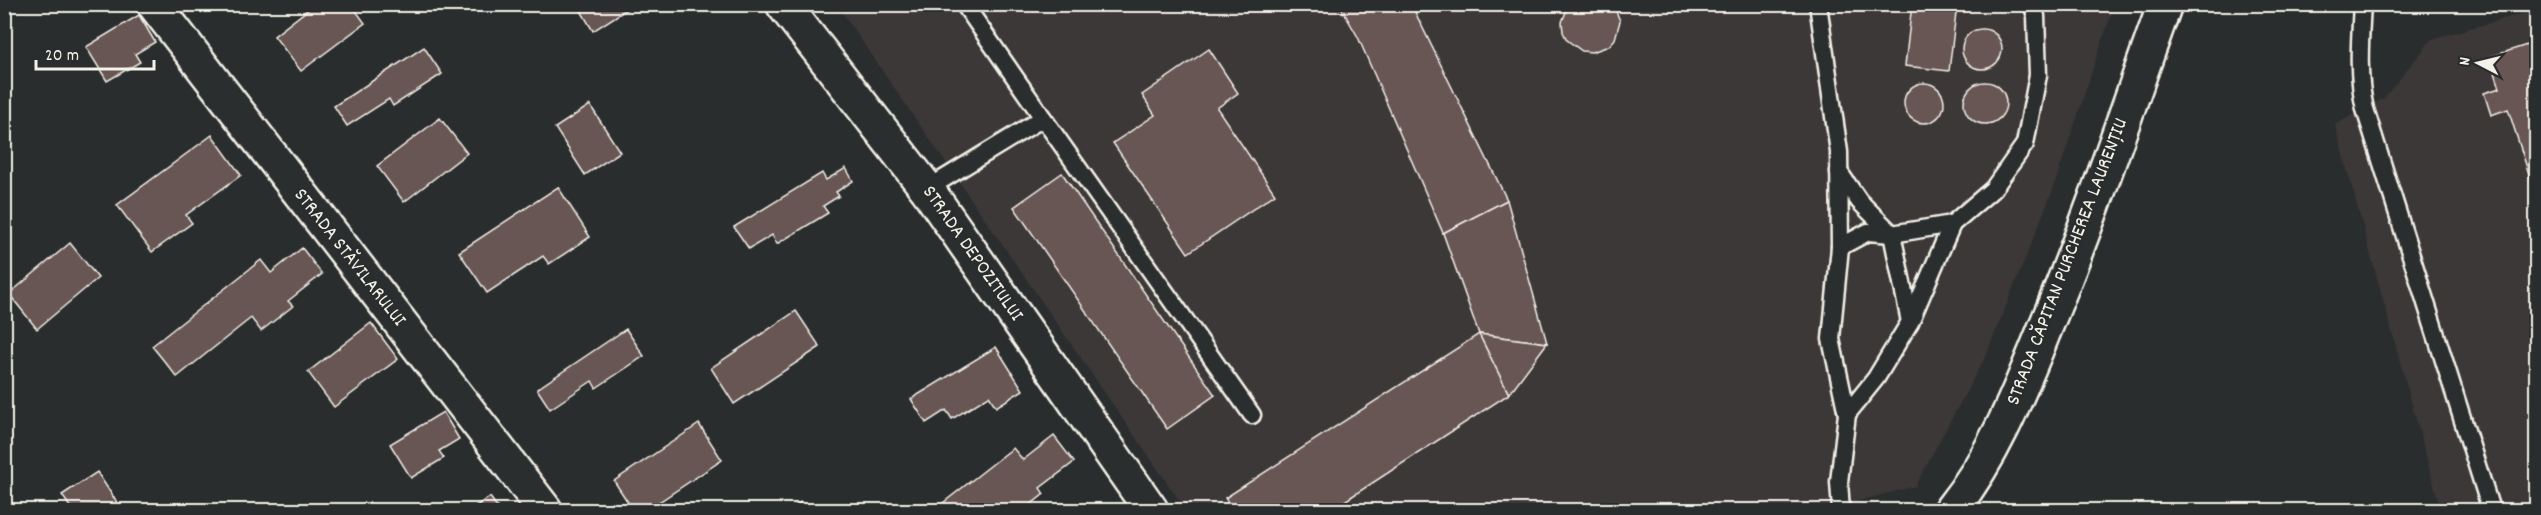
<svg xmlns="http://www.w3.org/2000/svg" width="2541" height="515" viewBox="0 0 2541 515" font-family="Dekko,sans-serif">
	<rect width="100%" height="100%" fill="#2a2d2e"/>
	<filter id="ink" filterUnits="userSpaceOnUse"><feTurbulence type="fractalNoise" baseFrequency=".0167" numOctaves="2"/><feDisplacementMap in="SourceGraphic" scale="12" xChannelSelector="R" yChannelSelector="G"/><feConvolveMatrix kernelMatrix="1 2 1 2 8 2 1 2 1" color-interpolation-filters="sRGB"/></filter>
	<g filter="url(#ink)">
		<g fill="#3d3939">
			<path d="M837 5H2114L2052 192 1986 355 1915 486 1824 510H1186Z"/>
			<path d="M2536 10V510H2441L2335 125 2384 98 2432 39Z"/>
		</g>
		<g fill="#685654" stroke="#f4f1e8" stroke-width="1.5">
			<path d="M315 4H351L365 23 301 71 274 36Z"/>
			<path d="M577 4H635L593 31Z"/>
			<path d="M1339 4H1411L1507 200 1443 233 1358 37Z"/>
			<path d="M1613 4 1620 21 1615 39 1609 46 1592 52 1582 51 1567 40 1563 32 1562 22 1569 4Z"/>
			<path d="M1912 4H1957L1949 71 1905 66Z"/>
			<path d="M139 15 155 42 135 54 140 62 107 81 86 47Z"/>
			<circle cx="1982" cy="49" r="20"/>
			<path d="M2536 42V196L2508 109 2491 115 2484 93 2500 88 2490 57Z"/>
			<path d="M424 47 442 74 393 106 389 99 347 126 334 106Z"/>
			<path d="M1209 49 1238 93 1217 108 1275 194 1188 253 1113 143 1155 115 1142 95Z"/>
			<circle cx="1985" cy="103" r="21"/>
			<circle cx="1924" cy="103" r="20"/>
			<path d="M590 105 620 152 585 175 555 128Z"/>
			<path d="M440 118 467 153 404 202 377 166Z"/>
			<path d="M212 135 241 175 186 215 192 223 152 252 117 205Z"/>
			<path d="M846 168 853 181 836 192 839 196 823 206 828 213 777 244 772 235 749 249 734 227 822 173 826 180Z"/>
			<path d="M1062 173 1215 395 1167 429 1014 207Z"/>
			<path d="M558 187 590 237 549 264 543 256 487 293 459 252Z"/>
			<path d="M1507 200 1547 343 1479 334 1443 233Z"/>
			<path d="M70 243 98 278 37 329 9 294Z"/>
			<path d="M302 248 322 274 288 301 293 306 261 331 251 318 177 377 152 346 261 260 271 273Z"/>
			<path d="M796 311 820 347 734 404 711 368Z"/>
			<path d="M371 323 398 359 334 407 308 372Z"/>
			<path d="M626 329 644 356 596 388 592 381 550 409 537 389Z"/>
			<path d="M1479 334 1509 394 1331 510H1233L1225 498Z"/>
			<path d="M1479 334 1547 343 1509 394Z"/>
			<path d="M996 347 1023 390 996 407 989 396 952 419 946 410 926 423 911 399Z"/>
			<path d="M443 412 459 439 439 451 444 458 411 478 390 444Z"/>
			<path d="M699 424 722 460 647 510H633L614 481Z"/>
			<path d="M1054 436 1074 462 1040 488 1044 494 1024 510H1006L1002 506 997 510H934L1013 448 1023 460Z"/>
			<path d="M97 472 122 510H72L62 495Z"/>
			<path d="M490 497 499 510H469Z"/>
			<path d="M801 502 806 510H788Z"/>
		</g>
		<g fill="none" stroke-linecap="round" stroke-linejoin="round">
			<defs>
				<g id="service">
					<path d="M964 4 1043 118"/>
					<path d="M1818 4 1839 152 1840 247 1831 339 1847 414 1839 482 1841 510"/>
					<path d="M2362 4C2360 41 2357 74 2365 109L2491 510"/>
					<path d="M1839 172 1859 201 1892 234 1910 322 1876 378 1847 414"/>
					<path d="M927 189 1043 118 1252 415"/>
					<path d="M1840 247 1868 232 1892 234 1952 224 1993 189 2025 144 2038 75 2036 16 2032 4"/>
					<path d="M1910 322 1952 224"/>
				</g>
				<g id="minor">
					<path d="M154 4 545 510"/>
					<path d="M783 4 927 189 1151 510"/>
					<path d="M1951 510C1996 454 2021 387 2048 321 2091 217 2127 110 2165 4"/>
				</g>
			</defs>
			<use href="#service" stroke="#f4f1e8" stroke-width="21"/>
			<use href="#minor" stroke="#f4f1e8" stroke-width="38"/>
			<use href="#service" stroke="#2a2d2e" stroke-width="16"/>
			<use href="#minor" stroke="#2a2d2e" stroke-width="33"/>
		</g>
	</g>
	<g text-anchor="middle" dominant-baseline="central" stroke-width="4.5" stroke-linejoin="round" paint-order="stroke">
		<g font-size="20" fill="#f4f1e8" stroke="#2a2d2e">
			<text transform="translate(972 254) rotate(55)">STRADA DEPOZITULUI</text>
			<text transform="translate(349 258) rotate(52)">STRADA STĂVILARULUI</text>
			<text transform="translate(2068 262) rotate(-69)">STRADA CĂPITAN PURCHEREA LAURENȚIU</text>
		</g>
	</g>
	<rect width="2541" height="515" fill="none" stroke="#2a2d2e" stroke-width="24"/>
	<rect x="12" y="12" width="2517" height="491" fill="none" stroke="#f4f1e8" stroke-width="2" filter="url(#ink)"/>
	<g transform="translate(2478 63) rotate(277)" stroke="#2a2d2e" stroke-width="4.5" paint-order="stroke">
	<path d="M0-4.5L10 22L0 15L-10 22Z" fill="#f4f1e8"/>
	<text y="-9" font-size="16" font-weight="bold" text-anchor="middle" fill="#f4f1e8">N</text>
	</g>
	<path d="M36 60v9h118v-9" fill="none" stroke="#f4f1e8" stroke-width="3"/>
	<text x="45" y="60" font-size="18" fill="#f4f1e8" stroke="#2a2d2e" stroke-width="4.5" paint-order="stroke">20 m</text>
</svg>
